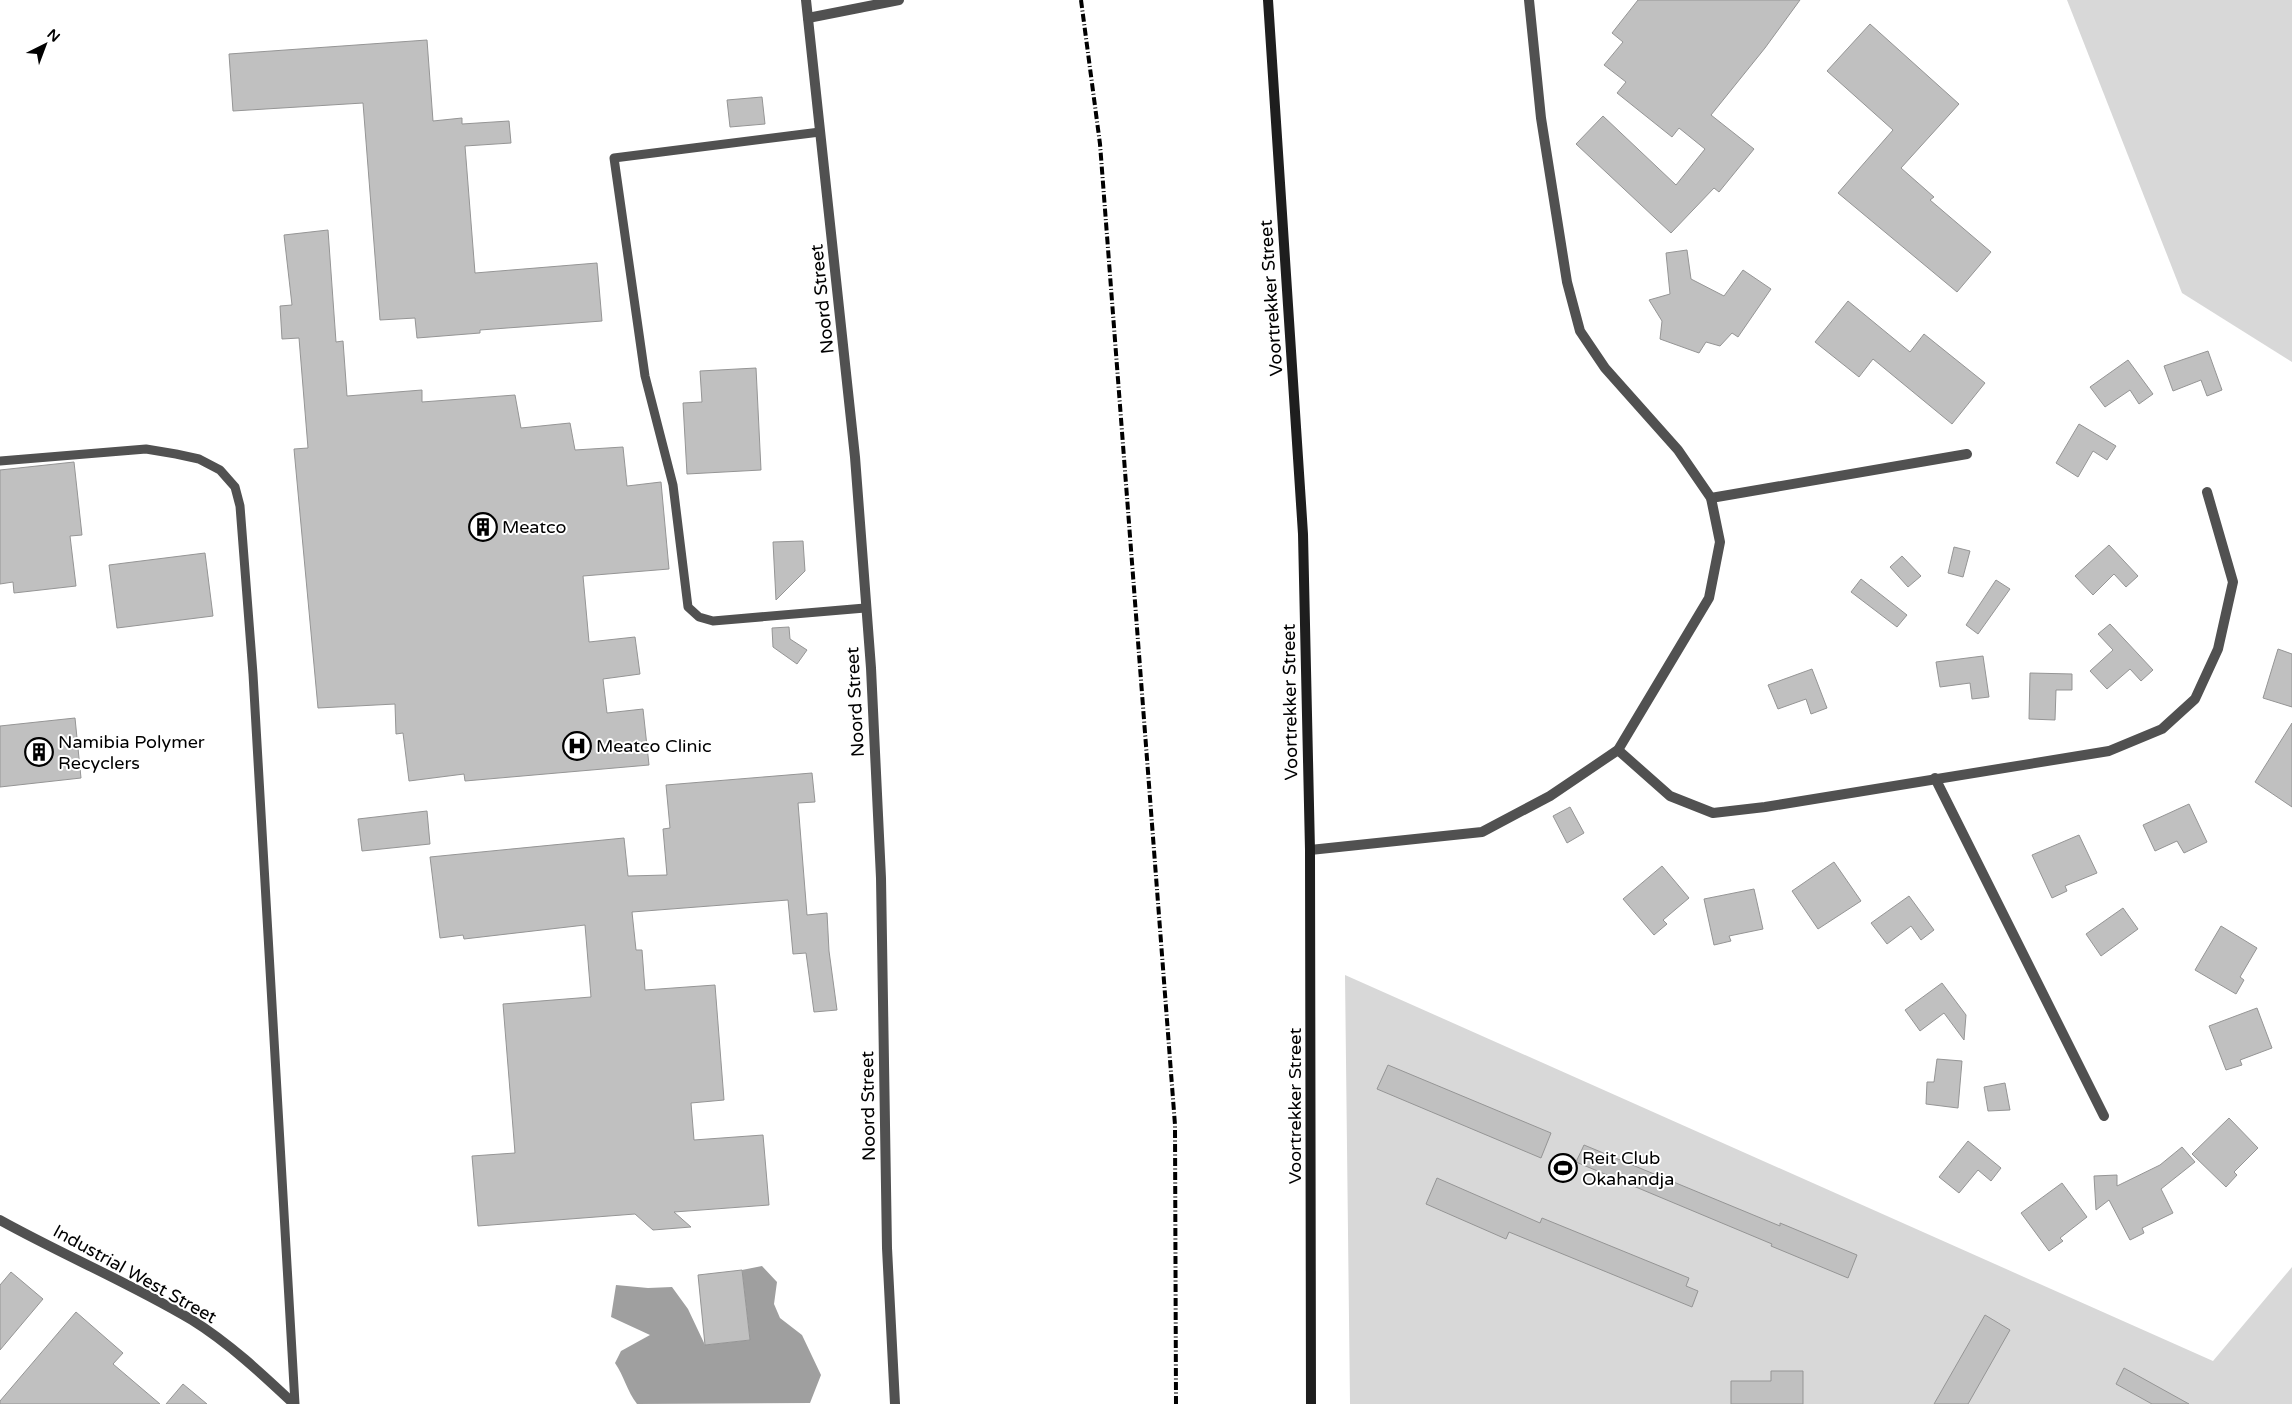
<svg xmlns="http://www.w3.org/2000/svg" width="2292" height="1404" viewBox="0 0 2292 1404" font-family="'Varela Round',sans-serif">
	<rect width="100%" height="100%" fill="#fff"/>
	<g fill="#d8d8d8">
		<path d="M2067 0H2292V362L2182 293Z"/>
		<path d="M1345 975 2213 1361 2292 1267V1404H1350Z"/>
	</g>
	<path fill="#9f9f9f" d="M762 1266 777 1282 774 1304 780 1318 802 1335 821 1375 810 1403 637 1404C627 1391 624 1376 615 1363L621 1351 650 1335 611 1317 616 1285 648 1288 672 1287 688 1309 705 1345 750 1340 742 1270Z"/>
	<g fill="#c0c0c0" stroke="#959595">
		<path d="M1638 0H1800L1765 48 1711 115 1754 149 1719 192 1714 188 1671 233 1576 144 1603 116 1676 185 1705 149 1679 128 1672 137 1617 93 1626 82 1604 65 1623 42 1612 33Z"/>
		<path d="M1870 24 1959 104 1901 168 1934 197 1930 200 1991 252 1957 292 1838 193 1893 130 1827 71Z"/>
		<path d="M427 40 433 121 462 118V124L509 121 511 143 465 146 475 273 597 263 602 321 480 330V333L417 338 415 318 380 320 363 103 233 111 229 54Z"/>
		<path d="M762 97 765 124 730 127 727 100Z"/>
		<path d="M328 230 336 342 343 341 347 396 422 390V402L515 395 521 428 570 423 575 450 623 447 627 486 661 482 669 569 583 576 589 642 635 637 640 674 603 679 607 713 643 709 649 765 465 781 464 774 409 781 403 733 396 734 395 704 318 708 294 449 308 448 299 338 282 339 280 306 292 305 284 235Z"/>
		<path d="M1687 250 1691 279 1724 296 1743 270 1771 289 1738 337 1732 333 1720 346 1706 342 1699 353 1660 339 1662 321 1649 300 1670 294 1666 253Z"/>
		<path d="M1848 301 1910 352 1924 334 1985 383 1952 424 1873 359 1859 377 1815 342Z"/>
		<path d="M2208 351 2222 390 2207 396 2201 380 2173 391 2164 366Z"/>
		<path d="M2128 360 2153 394 2139 404 2130 390 2105 407 2090 387Z"/>
		<path d="M756 368 761 470 687 474 683 403 702 402 700 371Z"/>
		<path d="M2079 424 2116 446 2107 460 2093 451 2078 477 2056 463Z"/>
		<path d="M74 462 82 535 70 536 76 586 14 593 13 582 0 584V470Z"/>
		<path d="M803 541 805 571 776 600 773 542Z"/>
		<path d="M2109 545 2138 576 2126 587 2114 574 2093 595 2075 576Z"/>
		<path d="M1954 547 1970 551 1963 577 1948 573Z"/>
		<path d="M205 553 213 616 117 628 109 565Z"/>
		<path d="M1902 556 1921 576 1908 587 1890 567Z"/>
		<path d="M1861 579 1907 615 1897 627 1851 592Z"/>
		<path d="M1996 580 2010 589 1978 634 1966 625Z"/>
		<path d="M2110 624 2153 670 2141 681 2130 669 2107 689 2090 671 2113 650 2098 634Z"/>
		<path d="M789 627 790 639 807 650 797 664 773 647 772 628Z"/>
		<path d="M2278 649 2292 654V707L2263 698Z"/>
		<path d="M1983 656 1989 697 1972 699 1970 683 1940 687 1936 662Z"/>
		<path d="M1812 669 1827 708 1811 714 1806 699 1778 709 1768 685Z"/>
		<path d="M2030 673 2072 674V690H2056L2055 720 2029 719Z"/>
		<path d="M75 718 81 778 0 787V726Z"/>
		<path d="M2292 723V807L2255 782Z"/>
		<path d="M812 773 815 802 798 803 807 915 827 913 829 951 837 1010 814 1012 806 953 793 954 788 900 632 912 636 950H642L645 990 715 985 724 1100 691 1103 694 1140 763 1135 769 1205 674 1212 691 1227 653 1230 635 1214 478 1226 472 1156 515 1153 503 1004 591 997 585 925 464 939 463 935 440 938 430 857 624 838 628 876 667 875 663 829 670 828 666 785Z"/>
		<path d="M2189 804 2207 842 2184 853 2177 841 2155 851 2143 825Z"/>
		<path d="M1570 807 1584 833 1567 843 1553 816Z"/>
		<path d="M427 811 430 844 362 851 358 819Z"/>
		<path d="M2079 835 2097 873 2065 886 2067 891 2052 898 2032 855Z"/>
		<path d="M1834 862 1861 901 1818 929 1792 891Z"/>
		<path d="M1662 866 1689 898 1663 920 1667 924 1654 935 1623 899Z"/>
		<path d="M1754 889 1763 929 1729 936 1731 941 1714 945 1704 899Z"/>
		<path d="M1909 896 1934 930 1921 940 1911 926 1887 944 1871 923Z"/>
		<path d="M2123 908 2138 929 2101 956 2086 934Z"/>
		<path d="M2221 926 2257 948 2240 977 2244 980 2236 994 2195 970Z"/>
		<path d="M1942 983 1966 1015 1964 1040 1944 1013 1920 1031 1905 1010Z"/>
		<path d="M2257 1008 2272 1048 2240 1060 2242 1065 2226 1070 2209 1026Z"/>
		<path d="M1937 1059 1962 1061 1958 1108 1926 1104 1927 1082H1934Z"/>
		<path d="M1388 1065 1551 1133 1541 1158 1377 1089Z"/>
		<path d="M2005 1083 2010 1110 1988 1111 1984 1087Z"/>
		<path d="M2229 1118 2258 1148 2234 1172 2237 1175 2226 1187 2192 1154Z"/>
		<path d="M1968 1141 2001 1168 1991 1181 1978 1170 1959 1193 1939 1177Z"/>
		<path d="M1584 1145 1780 1226V1223L1857 1255 1848 1278 1771 1246 1772 1244 1576 1162Z"/>
		<path d="M2182 1147 2195 1162 2161 1189 2173 1213 2142 1228 2144 1233 2130 1240 2109 1200 2096 1210 2094 1176 2117 1175V1186L2160 1165Z"/>
		<path d="M1437 1178 1540 1223 1542 1218 1689 1278 1686 1286 1698 1291 1692 1307 1509 1232 1506 1239 1426 1204Z"/>
		<path d="M2062 1183 2087 1217 2060 1238 2063 1241 2049 1251 2021 1213Z"/>
		<path d="M742 1270 750 1340 705 1345 698 1275Z"/>
		<path d="M11 1272 43 1299 0 1350V1285Z"/>
		<path d="M76 1312 123 1353 113 1364 160 1404H0V1401Z"/>
		<path d="M1985 1315 2010 1330 1968 1404H1934Z"/>
		<path d="M2124 1368 2189 1404H2152L2116 1384Z"/>
		<path d="M1771 1371H1803V1404H1731V1381H1771Z"/>
		<path d="M183 1384 207 1404H166Z"/>
	</g>
	<g fill="none" stroke-linecap="round" stroke-linejoin="round">
		<g stroke="#515151" stroke-width="9">
			<path d="M820 132 614 158 645 376 673 485 688 607 699 617 713 621 865 608"/>
			<path d="M0 461 146 449 176 454 199 459 220 470 235 487 240 506 253 674 295 1404"/>
		</g>
		<g stroke="#515151" stroke-width="10">
			<path d="M806 0 855 457 871 668 881 878 887 1248 895 1404"/>
			<path d="M808 18 899 0"/>
			<path d="M1711 498 1967 454"/>
			<path d="M1618 750 1670 796 1713 813 1765 807 2109 751 2162 729 2195 699 2218 649 2233 582 2207 492"/>
			<path d="M1935 778 2104 1116"/>
			<path d="M1310 850 1482 832 1550 796 1618 750 1709 598 1720 542 1711 498 1678 450 1605 368 1580 331 1567 282 1541 118 1529 0"/>
			<path d="M0 1220C63 1255 130 1283 192 1320 229 1343 262 1374 294 1404"/>
		</g>
		<path stroke="#1e1e1e" stroke-width="10" d="M1268 0 1303 534 1310 850 1311 1404"/>
		<path stroke="#000" stroke-width="4" stroke-dasharray="8 2.5 1 2.5" stroke-linecap="butt" d="M1081 0 1100 144 1175 1125 1176 1404"/>
	</g>
	<defs>
		<symbol id="building-ring" viewBox="-11 -11 22 22"><circle r="9.5" fill="#fff" stroke="#000" stroke-width="1.5"/><path d="M-4-6H4V6H1V3H-1V6H-4ZM-2.5-4.3h1.7v1.8h-1.7ZM.8-4.3h1.7v1.8H.8ZM-2.5-1h1.7V.8h-1.7ZM.8-1h1.7V.8H.8Z" fill="#000"/></symbol>
		<symbol id="hospital-ring" viewBox="-11 -11 22 22"><circle r="9.5" fill="#fff" stroke="#000" stroke-width="1.5"/><path d="M-5-5h3v3.5h4V-5h3V5h-3V1.5h-4V5h-3Z" fill="#000"/></symbol>
		<symbol id="stadium-ring" viewBox="-11 -11 22 22"><circle r="9.5" fill="#fff" stroke="#000" stroke-width="1.5"/><path d="M0-5a6.5 5 0 1 0 0 10a6.5 5 0 1 0 0-10ZM-3.5-1.8h7v3.6h-7Z" fill="#000"/></symbol>
	</defs>
	<g fill-rule="evenodd">
		<use href="#building-ring" x="467" y="511" width="32" height="32"/>
		<use href="#hospital-ring" x="561" y="730" width="32" height="32"/>
		<use href="#building-ring" x="23" y="736" width="32" height="32"/>
		<use href="#stadium-ring" x="1547" y="1152" width="32" height="32"/>
	</g>
	<g text-anchor="middle" dominant-baseline="central" stroke-width="4" stroke-linejoin="round" paint-order="stroke">
		<g font-size="18" fill="#000" stroke="#fff">
			<text transform="translate(1271 298) rotate(-94)">Voortrekker Street</text>
			<text transform="translate(822 299) rotate(-96)">Noord Street</text>
			<text transform="translate(855 702) rotate(-93)">Noord Street</text>
			<text transform="translate(1290 702) rotate(-91)">Voortrekker Street</text>
			<text transform="translate(868 1106) rotate(-91)">Noord Street</text>
			<text transform="translate(1295 1106) rotate(-90)">Voortrekker Street</text>
			<text transform="translate(135 1274) rotate(29)">Industrial West Street</text>
		</g>
		<g font-size="18" fill="#000" stroke="#fff" text-anchor="start">
			<text x="502" y="527">Meatco</text>
			<text x="58" y="742">Namibia Polymer<tspan x="58" dy="21">Recyclers</tspan></text>
			<text x="596" y="746">Meatco Clinic</text>
			<text x="1582" y="1158">Reit Club<tspan x="1582" dy="21">Okahandja</tspan></text>
		</g>
	</g>
	<g transform="translate(45 45) rotate(42)" stroke="#ffffff" stroke-width="4" paint-order="stroke">
	<path d="M0-4L9 19L0 12L-9 19Z" fill="#000000"/>
	<text y="-8" font-size="14" font-weight="bold" text-anchor="middle" fill="#000000">N</text>
	</g>
</svg>
